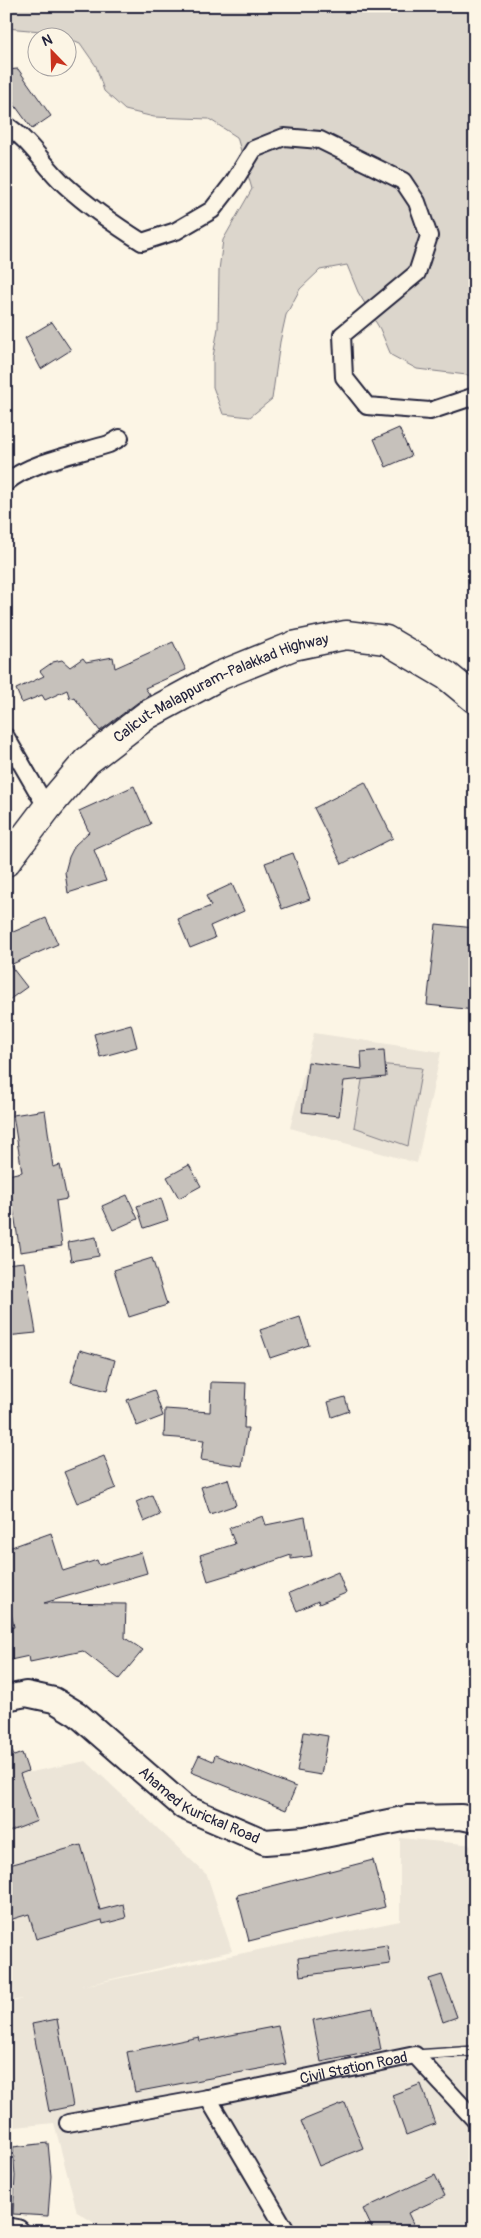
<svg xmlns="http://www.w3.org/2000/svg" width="481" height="2238" viewBox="0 0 481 2238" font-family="Pangolin,sans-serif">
	<rect width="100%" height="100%" fill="#fcf5e5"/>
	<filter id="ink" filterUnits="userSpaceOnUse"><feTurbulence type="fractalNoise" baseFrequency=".02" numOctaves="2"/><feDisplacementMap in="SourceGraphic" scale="10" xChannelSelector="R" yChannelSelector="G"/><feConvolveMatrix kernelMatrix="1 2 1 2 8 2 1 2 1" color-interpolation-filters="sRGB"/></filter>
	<g filter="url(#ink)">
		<g fill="#ece5d8">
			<path d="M314 1033 441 1052 417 1163 290 1128Z"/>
			<path d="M86 1761 207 1875 232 1951 82 1986 400 1921V1838L475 1845V2232H109L77 2212 54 2123 6 2128V2005L22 1999 6 2002V1777Z"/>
		</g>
		<g fill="#dcd6cc" stroke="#7f7c84">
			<path d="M6 6H475V376L417 369 391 355 380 329 358 292 347 265 320 270 300 289 286 315 280 342 272 399 250 417 223 414 213 387V357L218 328 219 270 223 240 252 189 237 137 209 119 154 117 125 110 104 91 96 66 80 43 53 32 6 28Z"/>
			<path d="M365 1063 422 1068 408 1146 354 1127Z"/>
		</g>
		<g fill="#c6c1bb" stroke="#22223b">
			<path d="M18 69 51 116 32 129 6 93V70Z"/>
			<path d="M52 322 71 350 41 369 25 338Z"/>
			<path d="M399 428 411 456 386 467 374 439Z"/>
			<path d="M173 642 186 670 145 688 150 695 137 703 100 731 74 697 70 699 67 690 45 700 42 695 22 703 16 689 44 676 40 671 53 662 62 660 70 667 83 658 86 662 113 657 115 668Z"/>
			<path d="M365 782 393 838 342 864 314 808Z"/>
			<path d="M134 786 151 824 94 850 106 881 68 893 65 872 69 857 75 845 89 832 79 811Z"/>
			<path d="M293 853 310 899 282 909 265 863Z"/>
			<path d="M232 884 244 911 210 926 215 938 190 948 178 919 211 906 206 896Z"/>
			<path d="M46 918 58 944 10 965 27 987 6 1002V935Z"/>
			<path d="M436 924 475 928V1010L427 1005Z"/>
			<path d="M131 1024 137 1047 100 1057 94 1034Z"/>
			<path d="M384 1050 386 1077 344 1081 339 1116 302 1112 308 1062 362 1069 361 1052Z"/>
			<path d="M45 1110 53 1167 60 1165 67 1199 56 1201 62 1246 20 1252 8 1175 22 1172 13 1115Z"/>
			<path d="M189 1165 201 1186 179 1198 167 1177Z"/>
			<path d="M127 1195 138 1219 113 1230 102 1206Z"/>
			<path d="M161 1198 168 1220 144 1228 137 1206Z"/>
			<path d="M96 1237 99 1256 71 1261 68 1242Z"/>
			<path d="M152 1258 167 1305 129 1317 114 1270Z"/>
			<path d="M24 1262 36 1333 6 1336V1264Z"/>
			<path d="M300 1317 309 1345 270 1358 260 1330Z"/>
			<path d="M80 1350 115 1360 107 1391 71 1382Z"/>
			<path d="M211 1382 246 1383 244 1428H248L242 1466 201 1460 204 1440 164 1437 165 1409 210 1412Z"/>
			<path d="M154 1390 163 1416 137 1426 127 1400Z"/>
			<path d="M345 1397 349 1411 332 1417 328 1402Z"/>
			<path d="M104 1456 116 1488 77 1503 64 1472Z"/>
			<path d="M228 1479 236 1505 210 1514 201 1487Z"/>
			<path d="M152 1495 160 1515 144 1522 136 1502Z"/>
			<path d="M263 1516 266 1525 305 1517 312 1556 291 1559V1555L245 1571 244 1570 208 1581 200 1555 235 1544 229 1528Z"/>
			<path d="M51 1533 63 1571 97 1560 99 1565 141 1552 147 1573 44 1603 126 1604 125 1638 143 1650 119 1679 83 1651 30 1662 29 1656 6 1661V1629L14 1627 6 1589V1549Z"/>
			<path d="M338 1572 346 1593 319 1604 318 1601 297 1611 289 1593Z"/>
			<path d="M304 1732 328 1736 321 1775 297 1771Z"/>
			<path d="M6 1742H8L14 1756 22 1753 28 1771 20 1774 37 1821 6 1833Z"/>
			<path d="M199 1755 213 1761 215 1755 296 1787 286 1810 191 1772Z"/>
			<path d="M81 1845 100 1910 123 1904 126 1918 103 1924 102 1920 36 1939 29 1914 6 1921V1866Z"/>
			<path d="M373 1860 385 1907 249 1941 237 1895Z"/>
			<path d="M387 1945 390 1964 300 1976 298 1958Z"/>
			<path d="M442 1975 457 2017 443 2022 429 1979Z"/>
			<path d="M373 2008 381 2050 321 2062 313 2020Z"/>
			<path d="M57 2019 73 2106 49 2111 32 2024Z"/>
			<path d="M278 2026 286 2064 135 2092 127 2052 199 2037 200 2041Z"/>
			<path d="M421 2084 435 2124 406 2135 392 2095Z"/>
			<path d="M345 2103 363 2148 319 2166 301 2121Z"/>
			<path d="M48 2143 51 2176 48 2216 13 2214 15 2176 13 2147Z"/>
			<path d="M435 2175 445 2196 408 2213 417 2232H374L363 2209Z"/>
		</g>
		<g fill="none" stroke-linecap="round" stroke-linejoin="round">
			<defs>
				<path id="lane" d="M415 2055 475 2051"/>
				<g id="street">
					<path d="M6 125C31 141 44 166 65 185 89 207 115 225 142 242L176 231 212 210 233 183 254 149 284 137 320 140 403 181 417 202 429 236 417 273 342 335 344 377 367 406 430 411 475 396"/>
					<path d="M6 483C27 463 80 453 109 444L120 438"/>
					<path d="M6 737 47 808"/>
					<path d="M208 2098 287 2232"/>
					<path id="s1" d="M68 2123 208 2098 415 2055 475 2120"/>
				</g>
				<g id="secondary">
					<path id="s2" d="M6 1698 26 1694 54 1700 77 1714 184 1807 265 1842 305 1839 408 1818 461 1817 475 1820"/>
					<path d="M6 2230 17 2232"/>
				</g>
				<g id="highway">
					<path id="s3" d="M6 862 47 808 87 761 147 715 219 676 293 646 346 635 386 640 447 676 475 699"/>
				</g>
			</defs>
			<use href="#lane" stroke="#22223b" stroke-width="12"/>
			<use href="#street" stroke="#22223b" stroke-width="20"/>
			<use href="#secondary" stroke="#22223b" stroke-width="28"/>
			<use href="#highway" stroke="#22223b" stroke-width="31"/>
			<use href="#lane" stroke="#fcf5e5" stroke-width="9"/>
			<use href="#street" stroke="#fcf5e5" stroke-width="16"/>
			<use href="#secondary" stroke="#fcf5e5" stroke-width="24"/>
			<use href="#highway" stroke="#fcf5e5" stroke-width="28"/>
		</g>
	</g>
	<g text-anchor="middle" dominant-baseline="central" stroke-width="4" stroke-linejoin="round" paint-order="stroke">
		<g font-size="15" fill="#22223b" stroke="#fcf5e5">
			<text stroke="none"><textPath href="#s3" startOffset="284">Calicut-Malappuram-Palakkad Highway</textPath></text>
			<text stroke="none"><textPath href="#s2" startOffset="230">Ahamed Kurickal Road</textPath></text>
			<text stroke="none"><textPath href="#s1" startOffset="291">Civil Station Road</textPath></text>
		</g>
	</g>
	<rect width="481" height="2238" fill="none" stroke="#fcf5e5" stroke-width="25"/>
	<rect x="12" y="12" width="456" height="2213" fill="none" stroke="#22223b" stroke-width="2" filter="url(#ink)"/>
	<g transform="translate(52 52) rotate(337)"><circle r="24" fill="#fcf5e5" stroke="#a5a1a1"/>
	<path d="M0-4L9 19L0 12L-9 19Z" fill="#c8321e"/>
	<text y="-8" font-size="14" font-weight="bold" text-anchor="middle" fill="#22223b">N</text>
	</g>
</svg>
